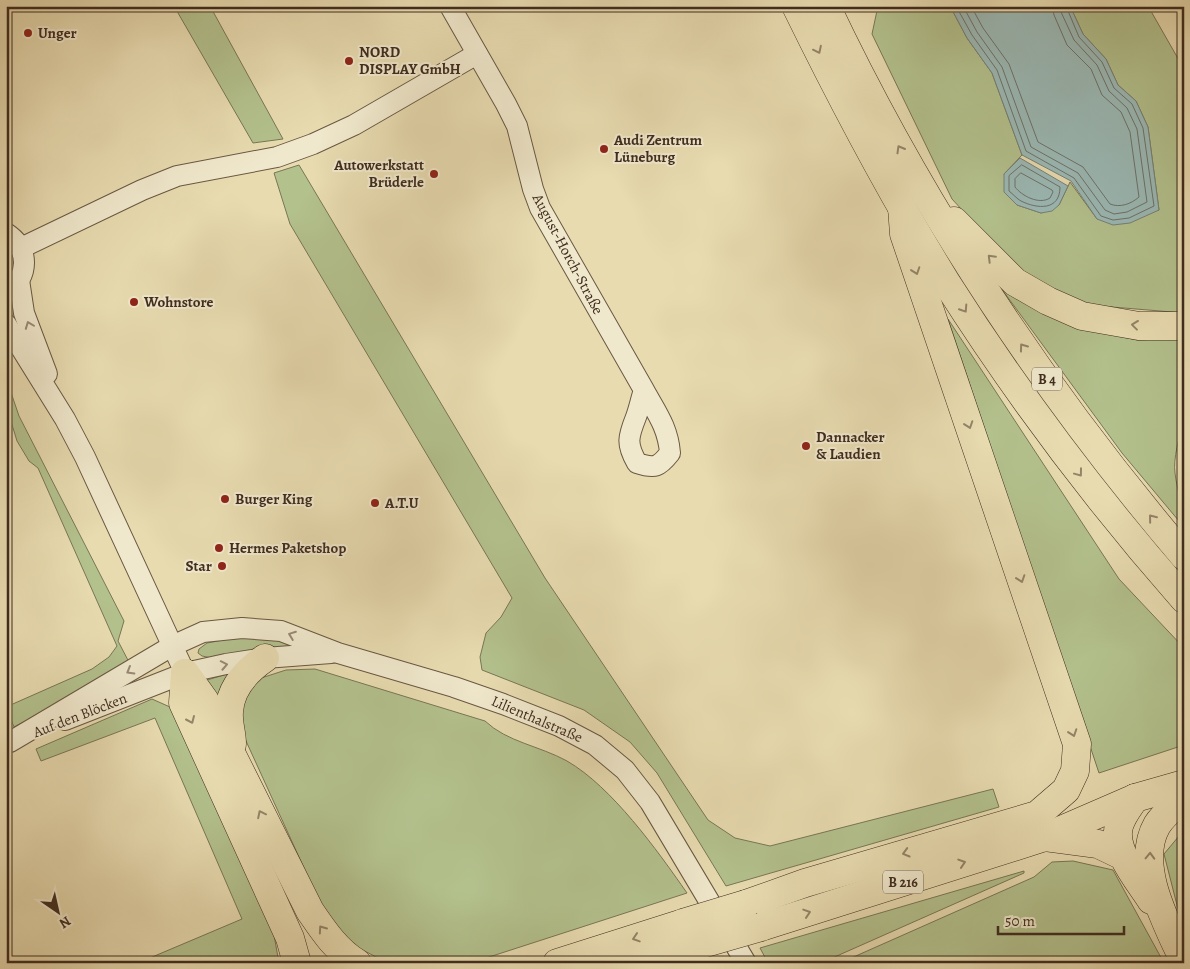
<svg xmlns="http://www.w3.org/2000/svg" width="1190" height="969" viewBox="0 0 1190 969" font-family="Alegreya,serif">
	<rect width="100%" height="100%" fill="#e8dbb0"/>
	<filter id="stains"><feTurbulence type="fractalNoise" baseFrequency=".004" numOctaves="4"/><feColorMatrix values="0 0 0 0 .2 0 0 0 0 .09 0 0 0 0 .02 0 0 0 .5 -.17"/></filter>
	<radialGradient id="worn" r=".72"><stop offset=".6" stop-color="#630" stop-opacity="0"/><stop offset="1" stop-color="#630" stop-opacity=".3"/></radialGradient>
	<g fill="#b3c18d" stroke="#797656">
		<path d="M174 6H210L283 139 253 143Z"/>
		<path d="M878 6H950L967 38 992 73 1022 155 1004 174 1017 205 1041 213 1059 205 1070 182 1097 219 1159 210 1148 127 1136 101 1118 85 1106 59 1083 34 1070 6H1148L1184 69V313L1088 305 1021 274 952 199 872 34Z"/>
		<path d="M299 165 545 578 708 820 735 838 770 846 993 789 999 807 726 886 657 773 630 742 584 710 482 670 480 657 486 633 501 617 512 598 290 224 274 173Z"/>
		<path d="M998 284 1076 327 1137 340 1184 338V423C1179 435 1173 460 1175 473 1177 491 1184 508 1184 527L1122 453Z"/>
		<path d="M948 319 1119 579 1184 648V745L1099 773Z"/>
		<path d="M6 378 19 416 124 621 118 641 131 666 14 727 6 707 92 669 109 657 117 646 38 468 29 461 17 441 6 405Z"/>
		<path d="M239 637H261L315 649 212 658 202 656 198 653 199 649 207 643Z"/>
		<path d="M315 669 485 721C507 742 540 746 567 761 612 787 657 850 687 893L483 959 446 963H392L380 959 357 947 338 928 320 903 241 730V705L258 679 286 670Z"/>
		<path d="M240 670 221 714 204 681Z"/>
		<path d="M152 699 170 707 188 730 274 935 279 963H138L242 919 155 718 41 761 36 749Z"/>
		<path d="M1184 830V921L1179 913 1164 854Z"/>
		<path d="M1073 861 1113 870 1164 963H840L1034 877 1052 862Z"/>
		<path d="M1024 871V873L821 963H768L760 948Z"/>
	</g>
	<g fill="#9bb9b5" stroke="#768179">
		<path d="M950 6H1070L1083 34 1106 59 1118 85 1136 101 1148 127 1159 210 1130 223 1113 225 1097 219 1071 181 1022 155 992 73 967 38Z"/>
		<path d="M1020 158 1068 186 1059 205 1052 211 1041 213 1017 205 1004 192V174Z"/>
	</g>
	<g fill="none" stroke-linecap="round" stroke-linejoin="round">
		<g stroke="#6d726a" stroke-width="1">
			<path d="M956 6 972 35 997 70 1026 151 1074 178 1101 216 1113 220 1129 218 1154 206 1143 128 1132 104 1114 88 1102 62 1079 37 1066 6"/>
			<path d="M963 6 977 32 1002 67 1031 147 1078 173 1105 210 1114 214 1127 212 1147 202 1137 129 1127 108 1109 91 1097 65 1074 40 1061 12 1060 6"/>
			<path d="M971 6 983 28 1009 64 1038 142 1083 167 1110 204C1120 208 1131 204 1139 197L1130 132 1121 112 1102 95 1091 69 1067 45 1054 15 1052 6"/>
			<path d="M1022 165 1060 187C1060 211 1037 209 1021 201 1017 199 1013 194 1009 191V176Z"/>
			<path d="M1021 173 1052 190 1053 192 1050 198C1039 205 1022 196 1015 187V179Z"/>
		</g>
		<defs>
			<g id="minor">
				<path d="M450 6 506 104 517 126 533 189 540 208 644 390C641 399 639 409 636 417 628 437 626 444 637 463 655 469 659 467 670 453 668 427 656 412 644 390"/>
				<path d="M6 233C30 249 30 276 6 293"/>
				<path d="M21 248 142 190 177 176 277 157 313 144 354 125 477 54"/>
				<path d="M19 280 24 313 47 374"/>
				<path d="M6 324 65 419 85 457 185 673"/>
				<path d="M65 720 185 673 226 664 265 658 331 653"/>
				<path d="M10 742 172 646 203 632 242 628 281 631 338 653 454 687 503 704 559 726 595 745 625 770 650 802 746 963"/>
			</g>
			<g id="primary">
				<path d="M761 927 1045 837 1135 798 1184 784"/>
				<path d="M633 963 695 946"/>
			</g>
			<g id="trunk">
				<path d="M796 6C842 100 891 193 946 282 1017 394 1096 499 1184 599"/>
				<path d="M826 6C920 204 1042 389 1184 556"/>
				<path d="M954 221 1015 282 1048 301 1082 316 1139 326H1184"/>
				<path d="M185 673 205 701 310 911C323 930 336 950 357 963"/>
				<path d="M185 673 183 703 290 938 297 963"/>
				<path d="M232 744C232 733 228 723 229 712 230 688 246 671 265 658"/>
				<path d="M1184 797C1175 806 1163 815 1157 825 1134 865 1167 924 1184 961"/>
				<path d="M1135 798C1129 807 1122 815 1119 826 1112 850 1139 881 1151 900"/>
				<path d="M1045 837 1098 844 1121 855"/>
				<path d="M746 904 805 883 1037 815 1066 790 1075 771 1077 744 904 234 902 207"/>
				<path d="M557 963 683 923"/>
			</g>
		</defs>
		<use href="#minor" stroke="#695843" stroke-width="22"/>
		<use href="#primary" stroke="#3f2c1f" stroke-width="29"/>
		<use href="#trunk" stroke="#3f2c1f" stroke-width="29"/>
		<use href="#minor" stroke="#f0e8cc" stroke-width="20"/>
		<use href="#primary" stroke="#e8dbb0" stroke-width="28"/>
		<use href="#trunk" stroke="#e8dbb0" stroke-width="28"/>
		<defs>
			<path id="primary-bridge" d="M695 946 761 927"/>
			<path id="trunk-bridge" d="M683 923 746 904"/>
		</defs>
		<use href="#primary-bridge" stroke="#3f2c1f" stroke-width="29" stroke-linecap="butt"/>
		<use href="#trunk-bridge" stroke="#3f2c1f" stroke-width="29" stroke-linecap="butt"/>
		<use href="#primary-bridge" stroke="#e8dbb0" stroke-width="28"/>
		<use href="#trunk-bridge" stroke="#e8dbb0" stroke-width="28"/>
	</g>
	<defs><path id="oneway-chevron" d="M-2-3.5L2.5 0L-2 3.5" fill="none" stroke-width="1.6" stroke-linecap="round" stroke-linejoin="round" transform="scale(1.25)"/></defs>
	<g stroke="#948468">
		<use href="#oneway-chevron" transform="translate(818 50) rotate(64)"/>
		<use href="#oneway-chevron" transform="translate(900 149) rotate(-120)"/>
		<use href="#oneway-chevron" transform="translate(991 258) rotate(-135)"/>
		<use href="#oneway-chevron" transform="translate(916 271) rotate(71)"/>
		<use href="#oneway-chevron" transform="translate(964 309) rotate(57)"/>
		<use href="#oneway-chevron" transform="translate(1135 325) rotate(-173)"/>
		<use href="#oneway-chevron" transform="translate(1023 347) rotate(-126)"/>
		<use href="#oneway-chevron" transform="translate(969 425) rotate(71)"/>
		<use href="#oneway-chevron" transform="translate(1079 473) rotate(53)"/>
		<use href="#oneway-chevron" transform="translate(1152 518) rotate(-129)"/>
		<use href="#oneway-chevron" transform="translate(1021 579) rotate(71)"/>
		<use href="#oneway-chevron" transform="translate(191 720) rotate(66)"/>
		<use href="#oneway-chevron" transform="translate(1073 733) rotate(71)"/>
		<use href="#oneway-chevron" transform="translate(261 814) rotate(-116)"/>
		<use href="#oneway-chevron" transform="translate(906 853) rotate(164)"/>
		<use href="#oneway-chevron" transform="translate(1150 856) rotate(-88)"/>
		<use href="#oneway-chevron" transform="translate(962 863) rotate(-18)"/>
		<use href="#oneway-chevron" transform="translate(807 913) rotate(-18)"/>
		<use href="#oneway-chevron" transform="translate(322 929) rotate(-125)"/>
		<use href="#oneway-chevron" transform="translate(636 938) rotate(162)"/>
	</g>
	<g stroke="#988a76">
		<use href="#oneway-chevron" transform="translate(29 325) rotate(-111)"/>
		<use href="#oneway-chevron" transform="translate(292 635) rotate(-159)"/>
		<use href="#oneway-chevron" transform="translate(224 665) rotate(-11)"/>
		<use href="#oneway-chevron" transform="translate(130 671) rotate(150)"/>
	</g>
	<g fill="#8f2418" stroke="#f0e8cc" stroke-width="2">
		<circle cx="28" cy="33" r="5"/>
		<circle cx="349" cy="61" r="5"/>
		<circle cx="604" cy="149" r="5"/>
		<circle cx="434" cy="174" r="5"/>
		<circle cx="134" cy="302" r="5"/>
		<circle cx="806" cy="446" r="5"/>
		<circle cx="225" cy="499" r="5"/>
		<circle cx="375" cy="503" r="5"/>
		<circle cx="219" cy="548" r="5"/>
		<circle cx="222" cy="566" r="5"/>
	</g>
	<g text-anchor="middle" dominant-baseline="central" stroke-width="4" stroke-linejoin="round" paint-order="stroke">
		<g fill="#f0e8cc" stroke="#746453" stroke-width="1">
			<rect x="1032" y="367.5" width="30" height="23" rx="4"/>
			<rect x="883" y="870.5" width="40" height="23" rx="4"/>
		</g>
		<g font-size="14" font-weight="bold" fill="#3f2c1f">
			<text x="1047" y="379">B 4</text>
			<text x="903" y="882">B 216</text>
		</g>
		<g font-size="15" font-weight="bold" fill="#3f2c1f" stroke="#f0e8cc" text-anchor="start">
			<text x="38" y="33">Unger</text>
			<text x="359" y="52">NORD<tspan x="359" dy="17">DISPLAY GmbH</tspan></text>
			<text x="614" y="140">Audi Zentrum<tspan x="614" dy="17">Lüneburg</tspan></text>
			<text x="424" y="165" text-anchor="end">Autowerkstatt<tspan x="424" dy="17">Brüderle</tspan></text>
			<text x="144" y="302">Wohnstore</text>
			<text x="816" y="437">Dannacker<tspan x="816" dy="17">&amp; Laudien</tspan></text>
			<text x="235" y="499">Burger King</text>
			<text x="385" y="503">A.T.U</text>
			<text x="229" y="548">Hermes Paketshop</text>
			<text x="212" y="566" text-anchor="end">Star</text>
		</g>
		<g font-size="15" fill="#3f2c1f" stroke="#f0e8cc">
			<text transform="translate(568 254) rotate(62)">August-Horch-Straße</text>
			<text transform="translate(80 715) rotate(-21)">Auf den Blöcken</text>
			<text transform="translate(537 719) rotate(23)">Lilienthalstraße</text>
		</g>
	</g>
	<rect width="1190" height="969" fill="none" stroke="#e8dbb0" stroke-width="25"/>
	<rect x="8" y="8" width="1175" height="954" fill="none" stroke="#3f2c1f" stroke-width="2.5"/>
	<rect x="12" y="12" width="1165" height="944" fill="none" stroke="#3f2c1f"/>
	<g transform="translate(58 912) rotate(146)" stroke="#f0e8cc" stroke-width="4" paint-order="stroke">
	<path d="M0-4L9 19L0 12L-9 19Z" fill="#3f2c1f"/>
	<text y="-8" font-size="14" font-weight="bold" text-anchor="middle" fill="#3f2c1f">N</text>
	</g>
	<path d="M998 926v8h126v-8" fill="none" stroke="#3f2c1f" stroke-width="2.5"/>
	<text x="1005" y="926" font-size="15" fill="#3f2c1f" stroke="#f0e8cc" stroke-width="4" paint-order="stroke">50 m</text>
	<rect width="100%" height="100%" filter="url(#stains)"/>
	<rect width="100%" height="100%" fill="url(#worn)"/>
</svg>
